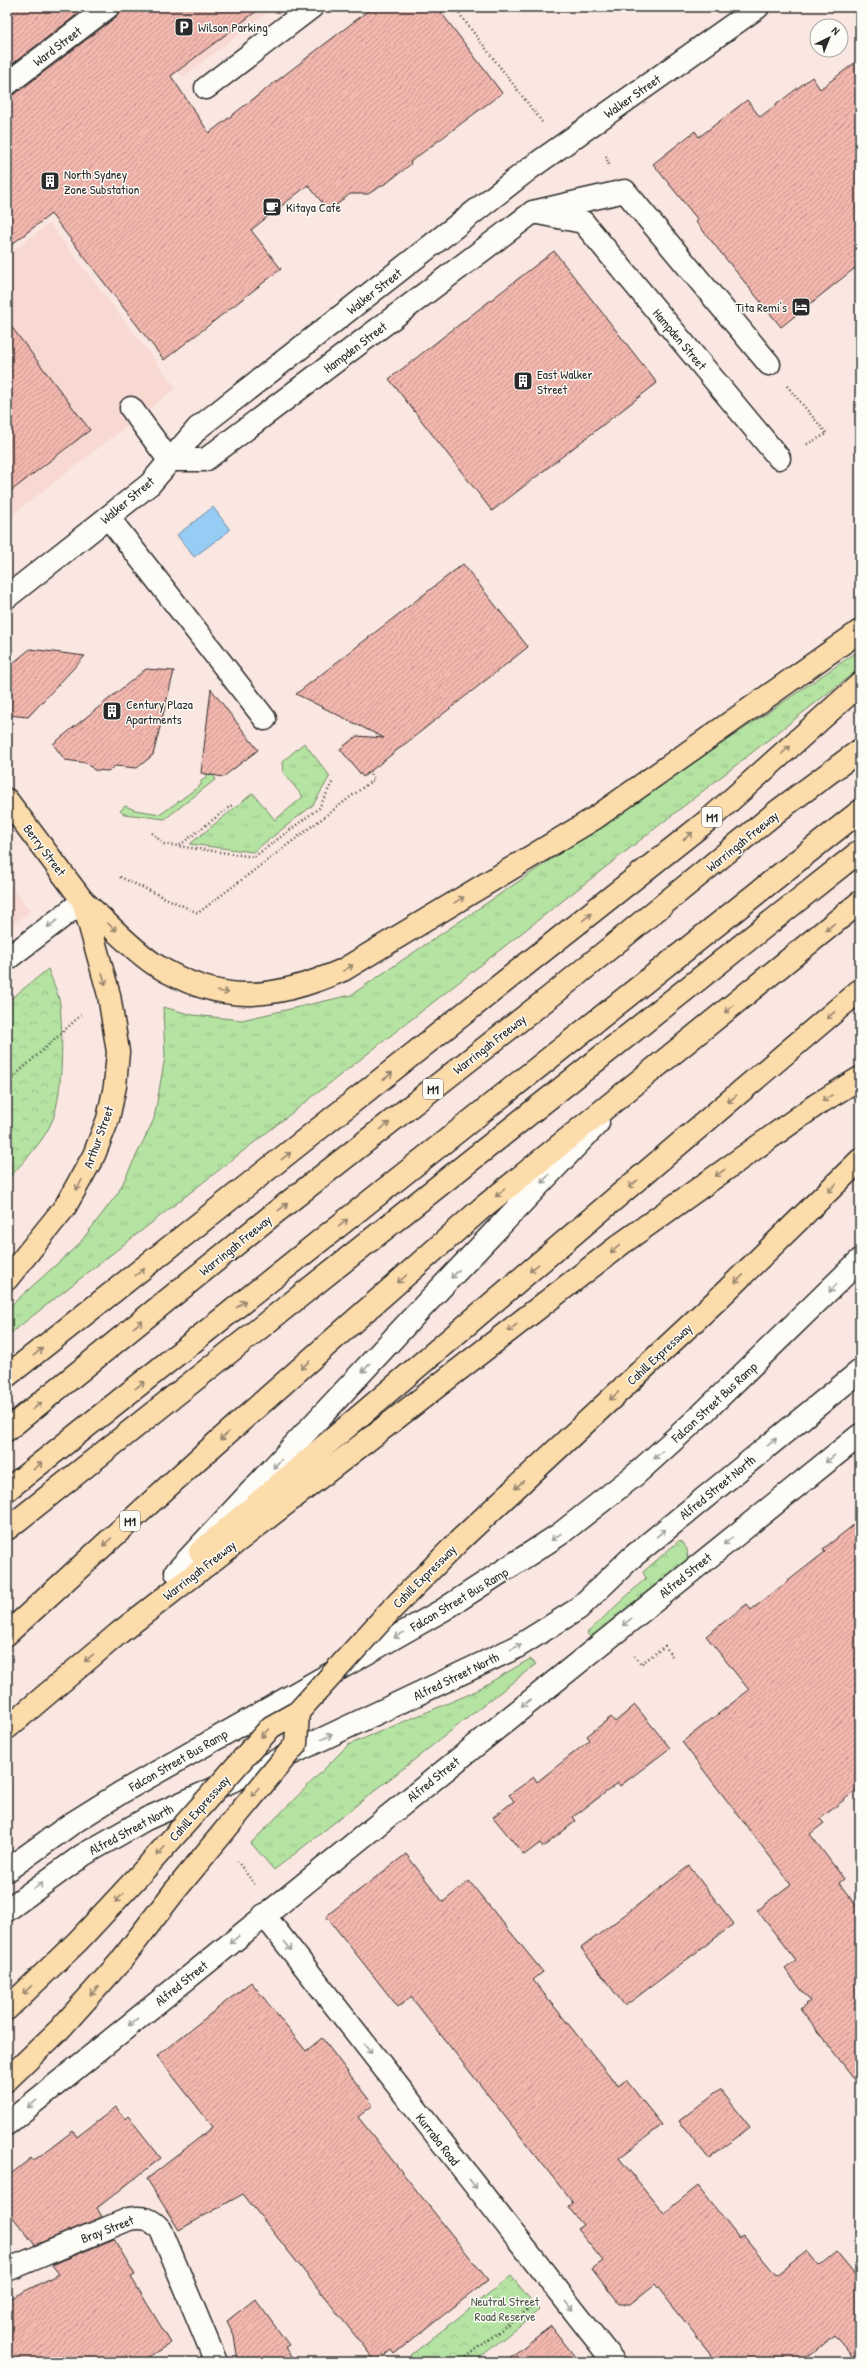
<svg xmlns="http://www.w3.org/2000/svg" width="867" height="2369" viewBox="0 0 867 2369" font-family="'Patrick Hand',sans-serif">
	<defs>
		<pattern id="grass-tufts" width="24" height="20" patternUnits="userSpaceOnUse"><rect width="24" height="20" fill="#b5e3a2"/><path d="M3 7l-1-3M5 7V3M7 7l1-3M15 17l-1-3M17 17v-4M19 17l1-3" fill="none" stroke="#9cc38c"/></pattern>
		<pattern id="forest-crowns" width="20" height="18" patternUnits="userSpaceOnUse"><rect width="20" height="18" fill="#b5e3a2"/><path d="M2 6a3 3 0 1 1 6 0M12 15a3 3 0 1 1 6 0" fill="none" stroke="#9cc38c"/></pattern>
		<pattern id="building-hatch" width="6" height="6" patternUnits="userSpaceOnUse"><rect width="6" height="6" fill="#f2b7ae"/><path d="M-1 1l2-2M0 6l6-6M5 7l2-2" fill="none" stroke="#c4958e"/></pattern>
	</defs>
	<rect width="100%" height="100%" fill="#fae7e1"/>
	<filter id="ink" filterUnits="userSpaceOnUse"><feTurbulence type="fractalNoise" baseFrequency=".025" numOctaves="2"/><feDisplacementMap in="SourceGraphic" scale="8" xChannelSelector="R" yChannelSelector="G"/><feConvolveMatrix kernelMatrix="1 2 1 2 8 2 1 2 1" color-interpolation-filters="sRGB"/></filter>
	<g filter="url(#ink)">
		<g fill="#f8d9d2">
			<path d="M115 7H275L183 77 133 12 123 18Z"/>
			<path d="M49 223 176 388 7 519V256Z"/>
			<path d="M7 881 30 911 7 929Z"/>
		</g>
		<g fill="url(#grass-tufts)" stroke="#708766">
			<path d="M860 650V668L7 1336V1309L79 1244 118 1193 154 1119 165 1057 163 1007 193 1015 242 1020 351 995Z"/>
			<path d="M304 743 330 776 313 805 253 852 190 844 253 793 275 820 303 797 283 772 282 762Z"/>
			<path d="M680 1540 687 1549 688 1560 593 1641 587 1633 646 1578 643 1572Z"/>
			<path d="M530 1659 536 1664 274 1870 251 1843 348 1745 470 1694Z"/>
		</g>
		<g fill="url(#forest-crowns)" stroke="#708766">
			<path d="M48 969C52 980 58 992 60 1004 63 1034 63 1092 53 1119 44 1142 23 1162 7 1180V1002Z"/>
			<path d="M511 2276 539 2310 474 2362H417L411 2355Z"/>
		</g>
		<path fill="#b5e3a2" stroke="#708766" d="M206 774 212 775 216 779 165 819 124 814 120 811 125 806 135 810 161 814 201 785V781L206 778Z"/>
		<path fill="#97ccf5" stroke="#6c8ca4" d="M213 507 230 530 194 557 177 535Z"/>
		<g fill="url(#building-hatch)" stroke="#2b2b2b">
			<path d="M7 7H87L7 68Z"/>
			<path d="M120 7H262L171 76 209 133 373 7H437L502 93 410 162 411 164 388 182 368 194H350L329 211 308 185 251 230 281 269 164 360 51 214 7 248V96L15 94 116 17Z"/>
			<path d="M860 59V264L781 327 696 222 698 220 653 164 695 131 699 137 747 100 760 117 812 77 820 89Z"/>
			<path d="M554 251 657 383 492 511 389 379Z"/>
			<path d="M7 321 90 430 7 494Z"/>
			<path d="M463 564 528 647 363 777 340 749 357 736 384 738 296 694Z"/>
			<path d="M30 649 85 656 28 717 7 715V668Z"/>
			<path d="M146 669 174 671 153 755 137 768 115 766 108 771 94 770 87 763 65 760 53 744Z"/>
			<path d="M211 689 258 750 223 777 201 773Z"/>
			<path d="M860 1520V1787L820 1819 824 1823 810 1834 844 1879 839 1883 860 1911V2086L800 2009 810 2001 785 1969 796 1961 757 1910 791 1884 682 1742 749 1690 706 1636 747 1604 751 1610 825 1552 823 1549Z"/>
			<path d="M635 1705 670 1748 620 1786 618 1783 573 1817 576 1821 543 1847 540 1843 524 1855 493 1817 514 1801 509 1795 534 1777 537 1782 590 1740 587 1736 611 1717 615 1722Z"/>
			<path d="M406 1854 443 1902 469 1881 543 1972 533 1980 618 2086 626 2080 662 2125 619 2158 664 2213 698 2186 739 2238 743 2235 776 2275 807 2251 819 2266 836 2252 860 2281V2362H857L834 2335 801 2362H717L655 2284 630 2304H619L592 2269 603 2261 577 2229 583 2225 568 2207 573 2203 411 1997 398 2007 326 1916Z"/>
			<path d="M689 1866 734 1924 625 2006 581 1948Z"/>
			<path d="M251 1982 306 2051 322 2038 373 2105 358 2117 488 2280 394 2354 391 2350 376 2362 243 2194 179 2230 147 2179 213 2127 157 2056Z"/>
			<path d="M720 2089 750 2127 709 2159 679 2121Z"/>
			<path d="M116 2107 125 2119 128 2116 161 2158 97 2208 102 2217 35 2245 7 2210V2177L31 2158 33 2161 73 2131 77 2137Z"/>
			<path d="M114 2239 135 2275 131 2277 171 2343 140 2362H7V2300L59 2274 52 2265Z"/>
			<path d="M255 2299 289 2345 285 2347 297 2362H238L234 2335 227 2321Z"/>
			<path d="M551 2326 579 2362H504Z"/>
		</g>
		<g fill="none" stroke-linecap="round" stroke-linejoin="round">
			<defs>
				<g id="minor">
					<path d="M7 84 108 7"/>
					<path d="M206 88 312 7"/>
					<path d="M769 364 625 191 533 212 583 222 779 458"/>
					<path d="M131 408 169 460"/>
					<path d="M169 460H205L533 212"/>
					<path d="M108 517 265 719"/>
					<path d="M7 597 150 484 198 428 529 169 758 7"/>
					<path d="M7 959 83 901"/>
					<path d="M176 1572 416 1314 598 1123"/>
					<path d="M7 1870 71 1824 122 1792 443 1610 560 1534 635 1475 700 1416 860 1260"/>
					<path d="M7 1910 83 1855 146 1819 263 1767 517 1647 578 1609 631 1558 860 1371"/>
					<path d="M264 1915 614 2362"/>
					<path d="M7 2124 860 1435"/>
					<path d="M7 2270 129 2219C143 2216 152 2219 161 2230L216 2362"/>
				</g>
				<path id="major" d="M7 800 83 901 109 995 118 1052 115 1086 108 1119 94 1155 65 1207 7 1279"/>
				<g id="highway">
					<path d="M83 901C106 921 129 947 154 964 221 1006 274 1000 343 970L595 818 860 631"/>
					<path d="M7 1376 712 817 860 684"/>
					<path d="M7 1430 276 1212 556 992 779 810 860 750"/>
					<path d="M7 1490 860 811"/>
					<path d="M7 1529 860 851"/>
					<path d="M461 1539 718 1299 860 1160"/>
					<path d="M200 1552 860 990"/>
					<path d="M7 1634 197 1460 482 1208 860 902"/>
					<path d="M7 1728 119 1633 621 1244 816 1105 860 1078"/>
					<path d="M7 2009 78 1941 145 1869"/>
					<path d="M7 2080 59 2030 120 1962 174 1892"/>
				</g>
			</defs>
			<use href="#minor" stroke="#2b2b2b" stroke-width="25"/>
			<use href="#major" stroke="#2b2b2b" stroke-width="25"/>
			<use href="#highway" stroke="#2b2b2b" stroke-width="25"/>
			<g stroke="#2b2b2b" stroke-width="2.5" stroke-dasharray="1 3" stroke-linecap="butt">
				<path d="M454 7 542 122"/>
				<path d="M606 156 609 165"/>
				<path d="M787 386 827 434 805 445"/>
				<path d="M152 833 164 844 254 857 319 808 333 781"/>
				<path d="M180 845 232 805"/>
				<path d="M120 877 198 913 374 779 369 773"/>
				<path d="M7 1083 81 1015"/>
				<path d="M634 1656 641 1664 665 1646 672 1656"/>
				<path d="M237 1861 256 1886"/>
				<path d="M460 2362 532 2306"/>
			</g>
			<use href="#minor" stroke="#fdfcf7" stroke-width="22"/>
			<use href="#major" stroke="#fddcac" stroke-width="22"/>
			<use href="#highway" stroke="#fddcac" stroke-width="22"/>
			<defs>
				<g id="highway-bridge">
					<path d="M145 1869 271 1727 298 1712 389 1612 461 1539"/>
					<path d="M174 1892 296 1744 298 1712"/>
				</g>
			</defs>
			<use href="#highway-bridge" stroke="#2b2b2b" stroke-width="25" stroke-linecap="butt"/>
			<use href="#highway-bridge" stroke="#fddcac" stroke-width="22"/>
		</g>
		<defs><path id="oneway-shaft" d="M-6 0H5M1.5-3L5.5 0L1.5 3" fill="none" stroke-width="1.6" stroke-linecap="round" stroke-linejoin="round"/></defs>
		<g stroke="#94846c">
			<use href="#oneway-shaft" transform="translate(786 750) rotate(-42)"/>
			<use href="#oneway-shaft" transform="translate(688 836) rotate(-39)"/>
			<use href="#oneway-shaft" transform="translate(459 900) rotate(-31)"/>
			<use href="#oneway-shaft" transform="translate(587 917) rotate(-39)"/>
			<use href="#oneway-shaft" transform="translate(112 927) rotate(42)"/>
			<use href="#oneway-shaft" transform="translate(830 927) rotate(141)"/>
			<use href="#oneway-shaft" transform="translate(348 968) rotate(-31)"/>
			<use href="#oneway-shaft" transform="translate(104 979) rotate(74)"/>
			<use href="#oneway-shaft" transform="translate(223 992) rotate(9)"/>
			<use href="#oneway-shaft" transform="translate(729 1009) rotate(139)"/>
			<use href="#oneway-shaft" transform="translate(831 1015) rotate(140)"/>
			<use href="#oneway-shaft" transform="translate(388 1076) rotate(-38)"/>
			<use href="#oneway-shaft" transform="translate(827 1098) rotate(148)"/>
			<use href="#oneway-shaft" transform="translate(732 1099) rotate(140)"/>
			<use href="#oneway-shaft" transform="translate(385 1126) rotate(-38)"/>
			<use href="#oneway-shaft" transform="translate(286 1156) rotate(-38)"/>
			<use href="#oneway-shaft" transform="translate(720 1173) rotate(144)"/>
			<use href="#oneway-shaft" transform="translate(633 1184) rotate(140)"/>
			<use href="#oneway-shaft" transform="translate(79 1185) rotate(120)"/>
			<use href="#oneway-shaft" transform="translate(832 1188) rotate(136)"/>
			<use href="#oneway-shaft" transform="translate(500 1193) rotate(141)"/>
			<use href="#oneway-shaft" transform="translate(283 1207) rotate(-38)"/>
			<use href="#oneway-shaft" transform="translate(343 1223) rotate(-39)"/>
			<use href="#oneway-shaft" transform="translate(615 1249) rotate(142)"/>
			<use href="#oneway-shaft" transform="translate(534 1268) rotate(140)"/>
			<use href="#oneway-shaft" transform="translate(140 1272) rotate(-38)"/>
			<use href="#oneway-shaft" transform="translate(402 1279) rotate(138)"/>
			<use href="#oneway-shaft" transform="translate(739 1279) rotate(136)"/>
			<use href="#oneway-shaft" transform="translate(241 1304) rotate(-39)"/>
			<use href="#oneway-shaft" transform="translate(138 1324) rotate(-39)"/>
			<use href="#oneway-shaft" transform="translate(512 1328) rotate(142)"/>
			<use href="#oneway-shaft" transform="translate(38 1352) rotate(-38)"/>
			<use href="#oneway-shaft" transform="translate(305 1365) rotate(139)"/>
			<use href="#oneway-shaft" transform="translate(140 1385) rotate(-38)"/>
			<use href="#oneway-shaft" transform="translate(614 1396) rotate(137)"/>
			<use href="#oneway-shaft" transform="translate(37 1406) rotate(-39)"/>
			<use href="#oneway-shaft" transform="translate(224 1436) rotate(139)"/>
			<use href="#oneway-shaft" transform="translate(38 1466) rotate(-38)"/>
			<use href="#oneway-shaft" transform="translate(519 1485) rotate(137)"/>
			<use href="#oneway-shaft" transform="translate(107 1542) rotate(138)"/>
			<use href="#oneway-shaft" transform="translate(89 1658) rotate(140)"/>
			<use href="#oneway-shaft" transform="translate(265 1733) rotate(132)"/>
			<use href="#oneway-shaft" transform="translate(255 1792) rotate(130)"/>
			<use href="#oneway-shaft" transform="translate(161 1851) rotate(132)"/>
			<use href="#oneway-shaft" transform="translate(119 1898) rotate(133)"/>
			<use href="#oneway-shaft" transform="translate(27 1990) rotate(136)"/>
			<use href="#oneway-shaft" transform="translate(94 1991) rotate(132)"/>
		</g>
		<g stroke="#9e9e9b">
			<use href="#oneway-shaft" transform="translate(52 924) rotate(143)"/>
			<use href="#oneway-shaft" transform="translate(545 1179) rotate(134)"/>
			<use href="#oneway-shaft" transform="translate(455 1274) rotate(134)"/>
			<use href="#oneway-shaft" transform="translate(833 1288) rotate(134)"/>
			<use href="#oneway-shaft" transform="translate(366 1368) rotate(133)"/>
			<use href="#oneway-shaft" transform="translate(772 1442) rotate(-39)"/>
			<use href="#oneway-shaft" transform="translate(658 1455) rotate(138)"/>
			<use href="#oneway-shaft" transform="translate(830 1459) rotate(141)"/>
			<use href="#oneway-shaft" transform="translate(277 1464) rotate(133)"/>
			<use href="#oneway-shaft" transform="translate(661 1533) rotate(-39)"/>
			<use href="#oneway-shaft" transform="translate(556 1537) rotate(145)"/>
			<use href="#oneway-shaft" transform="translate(728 1541) rotate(141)"/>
			<use href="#oneway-shaft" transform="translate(627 1622) rotate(141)"/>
			<use href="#oneway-shaft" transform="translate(399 1635) rotate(151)"/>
			<use href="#oneway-shaft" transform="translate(516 1647) rotate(-27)"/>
			<use href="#oneway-shaft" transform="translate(526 1703) rotate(141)"/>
			<use href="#oneway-shaft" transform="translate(327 1737) rotate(-25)"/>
			<use href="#oneway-shaft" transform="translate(38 1886) rotate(-34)"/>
			<use href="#oneway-shaft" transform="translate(234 1940) rotate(141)"/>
			<use href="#oneway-shaft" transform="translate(288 1946) rotate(52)"/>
			<use href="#oneway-shaft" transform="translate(133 2022) rotate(141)"/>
			<use href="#oneway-shaft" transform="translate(368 2049) rotate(52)"/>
			<use href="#oneway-shaft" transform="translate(32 2104) rotate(141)"/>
			<use href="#oneway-shaft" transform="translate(473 2184) rotate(52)"/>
			<use href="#oneway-shaft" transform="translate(569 2306) rotate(51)"/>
		</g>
	</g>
	<defs>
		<symbol id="parking-square" viewBox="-11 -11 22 22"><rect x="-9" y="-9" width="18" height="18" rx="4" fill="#2b2b2b" stroke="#fdfcf7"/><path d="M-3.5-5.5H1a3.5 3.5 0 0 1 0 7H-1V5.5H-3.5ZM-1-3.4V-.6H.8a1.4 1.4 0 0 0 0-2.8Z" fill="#fff"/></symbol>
		<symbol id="building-square" viewBox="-11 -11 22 22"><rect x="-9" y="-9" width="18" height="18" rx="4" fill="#2b2b2b" stroke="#fdfcf7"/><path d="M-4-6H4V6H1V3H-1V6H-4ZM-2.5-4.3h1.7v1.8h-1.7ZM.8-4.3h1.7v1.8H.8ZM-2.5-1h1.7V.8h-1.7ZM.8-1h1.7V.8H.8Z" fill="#fff"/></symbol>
		<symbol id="cafe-square" viewBox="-11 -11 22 22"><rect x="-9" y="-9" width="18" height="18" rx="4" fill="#2b2b2b" stroke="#fdfcf7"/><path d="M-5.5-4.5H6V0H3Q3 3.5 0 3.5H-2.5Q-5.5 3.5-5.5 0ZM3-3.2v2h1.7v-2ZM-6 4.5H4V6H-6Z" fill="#fff"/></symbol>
		<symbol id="hotel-square" viewBox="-11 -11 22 22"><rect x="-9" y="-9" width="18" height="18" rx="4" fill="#2b2b2b" stroke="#fdfcf7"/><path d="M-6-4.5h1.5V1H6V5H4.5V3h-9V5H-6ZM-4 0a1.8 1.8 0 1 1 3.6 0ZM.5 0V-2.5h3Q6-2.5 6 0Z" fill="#fff"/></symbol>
	</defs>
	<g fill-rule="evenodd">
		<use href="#parking-square" x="173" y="16" width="22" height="22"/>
		<use href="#building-square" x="39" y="170" width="22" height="22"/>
		<use href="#cafe-square" x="261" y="196" width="22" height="22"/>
		<use href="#hotel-square" x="790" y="296" width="22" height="22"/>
		<use href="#building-square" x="512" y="370" width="22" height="22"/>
		<use href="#building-square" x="101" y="700" width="22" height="22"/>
	</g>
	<g text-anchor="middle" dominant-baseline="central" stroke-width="3" stroke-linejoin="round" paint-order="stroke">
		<g fill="#fdfcf7" stroke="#6a6a68" stroke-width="1">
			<rect x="702" y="807" width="20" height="20" rx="3"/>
			<rect x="423" y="1079" width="20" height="20" rx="3"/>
			<rect x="120" y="1511" width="20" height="20" rx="3"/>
		</g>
		<g font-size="12" font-weight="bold" fill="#2b2b2b">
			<text x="712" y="817">M1</text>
			<text x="433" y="1089">M1</text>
			<text x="130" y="1521">M1</text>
		</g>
		<g font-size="13" fill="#2b2b2b" stroke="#fdfcf7" text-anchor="start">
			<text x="198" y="27">Wilson Parking</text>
			<text x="64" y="174">North Sydney<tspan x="64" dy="15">Zone Substation</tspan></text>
			<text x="286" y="207">Kitaya Cafe</text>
			<text x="787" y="307" text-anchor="end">Tita Remi's</text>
			<text x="537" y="374">East Walker<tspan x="537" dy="15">Street</tspan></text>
			<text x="126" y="704">Century Plaza<tspan x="126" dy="15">Apartments</tspan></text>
		</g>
		<g font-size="13" fill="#2b2b2b" stroke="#fdfcf7">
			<text transform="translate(57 46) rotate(-37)">Ward Street</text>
			<text transform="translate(632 96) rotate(-35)">Walker Street</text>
			<text transform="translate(374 291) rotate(-38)">Walker Street</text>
			<text transform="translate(680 339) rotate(50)">Hampden Street</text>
			<text transform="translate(355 347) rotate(-37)">Hampden Street</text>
			<text transform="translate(127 500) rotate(-40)">Walker Street</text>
			<text transform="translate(742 841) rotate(-39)">Warringah Freeway</text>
			<text transform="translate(45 850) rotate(53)">Berry Street</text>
			<text transform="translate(489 1044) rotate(-38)">Warringah Freeway</text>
			<text transform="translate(98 1137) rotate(-70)">Arthur Street</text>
			<text transform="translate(235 1245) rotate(-39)">Warringah Freeway</text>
			<text transform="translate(659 1354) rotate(-43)">Cahill Expressway</text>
			<text transform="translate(714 1402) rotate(-43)">Falcon Street Bus Ramp</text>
			<text transform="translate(717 1487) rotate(-39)">Alfred Street North</text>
			<text transform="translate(199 1570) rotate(-38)">Warringah Freeway</text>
			<text transform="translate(685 1575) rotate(-39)">Alfred Street</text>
			<text transform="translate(424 1576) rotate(-45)">Cahill Expressway</text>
			<text transform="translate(459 1599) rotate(-31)">Falcon Street Bus Ramp</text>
			<text transform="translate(456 1676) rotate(-26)">Alfred Street North</text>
			<text transform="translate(178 1760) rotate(-30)">Falcon Street Bus Ramp</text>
			<text transform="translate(433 1779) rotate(-39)">Alfred Street</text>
			<text transform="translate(199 1808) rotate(-48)">Cahill Expressway</text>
			<text transform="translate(131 1829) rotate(-28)">Alfred Street North</text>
			<text transform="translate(181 1983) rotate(-39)">Alfred Street</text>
			<text transform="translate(438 2139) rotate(52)">Kurraba Road</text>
			<text transform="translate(107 2229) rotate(-21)">Bray Street</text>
		</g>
		<g font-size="13" fill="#4e5949" stroke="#fdfcf7">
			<text x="505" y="2301">Neutral Street<tspan x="505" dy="15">Road Reserve</tspan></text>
		</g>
	</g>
	<rect width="867" height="2369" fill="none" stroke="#fdfcf7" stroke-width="24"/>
	<rect x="12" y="12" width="843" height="2345" fill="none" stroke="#2b2b2b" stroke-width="1.5" filter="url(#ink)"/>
	<g transform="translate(829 38) rotate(43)"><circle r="19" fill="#fdfcf7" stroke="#a9a8a5"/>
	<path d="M0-3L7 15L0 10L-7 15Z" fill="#2b2b2b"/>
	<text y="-6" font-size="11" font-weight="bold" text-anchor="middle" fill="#2b2b2b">N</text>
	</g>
</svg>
